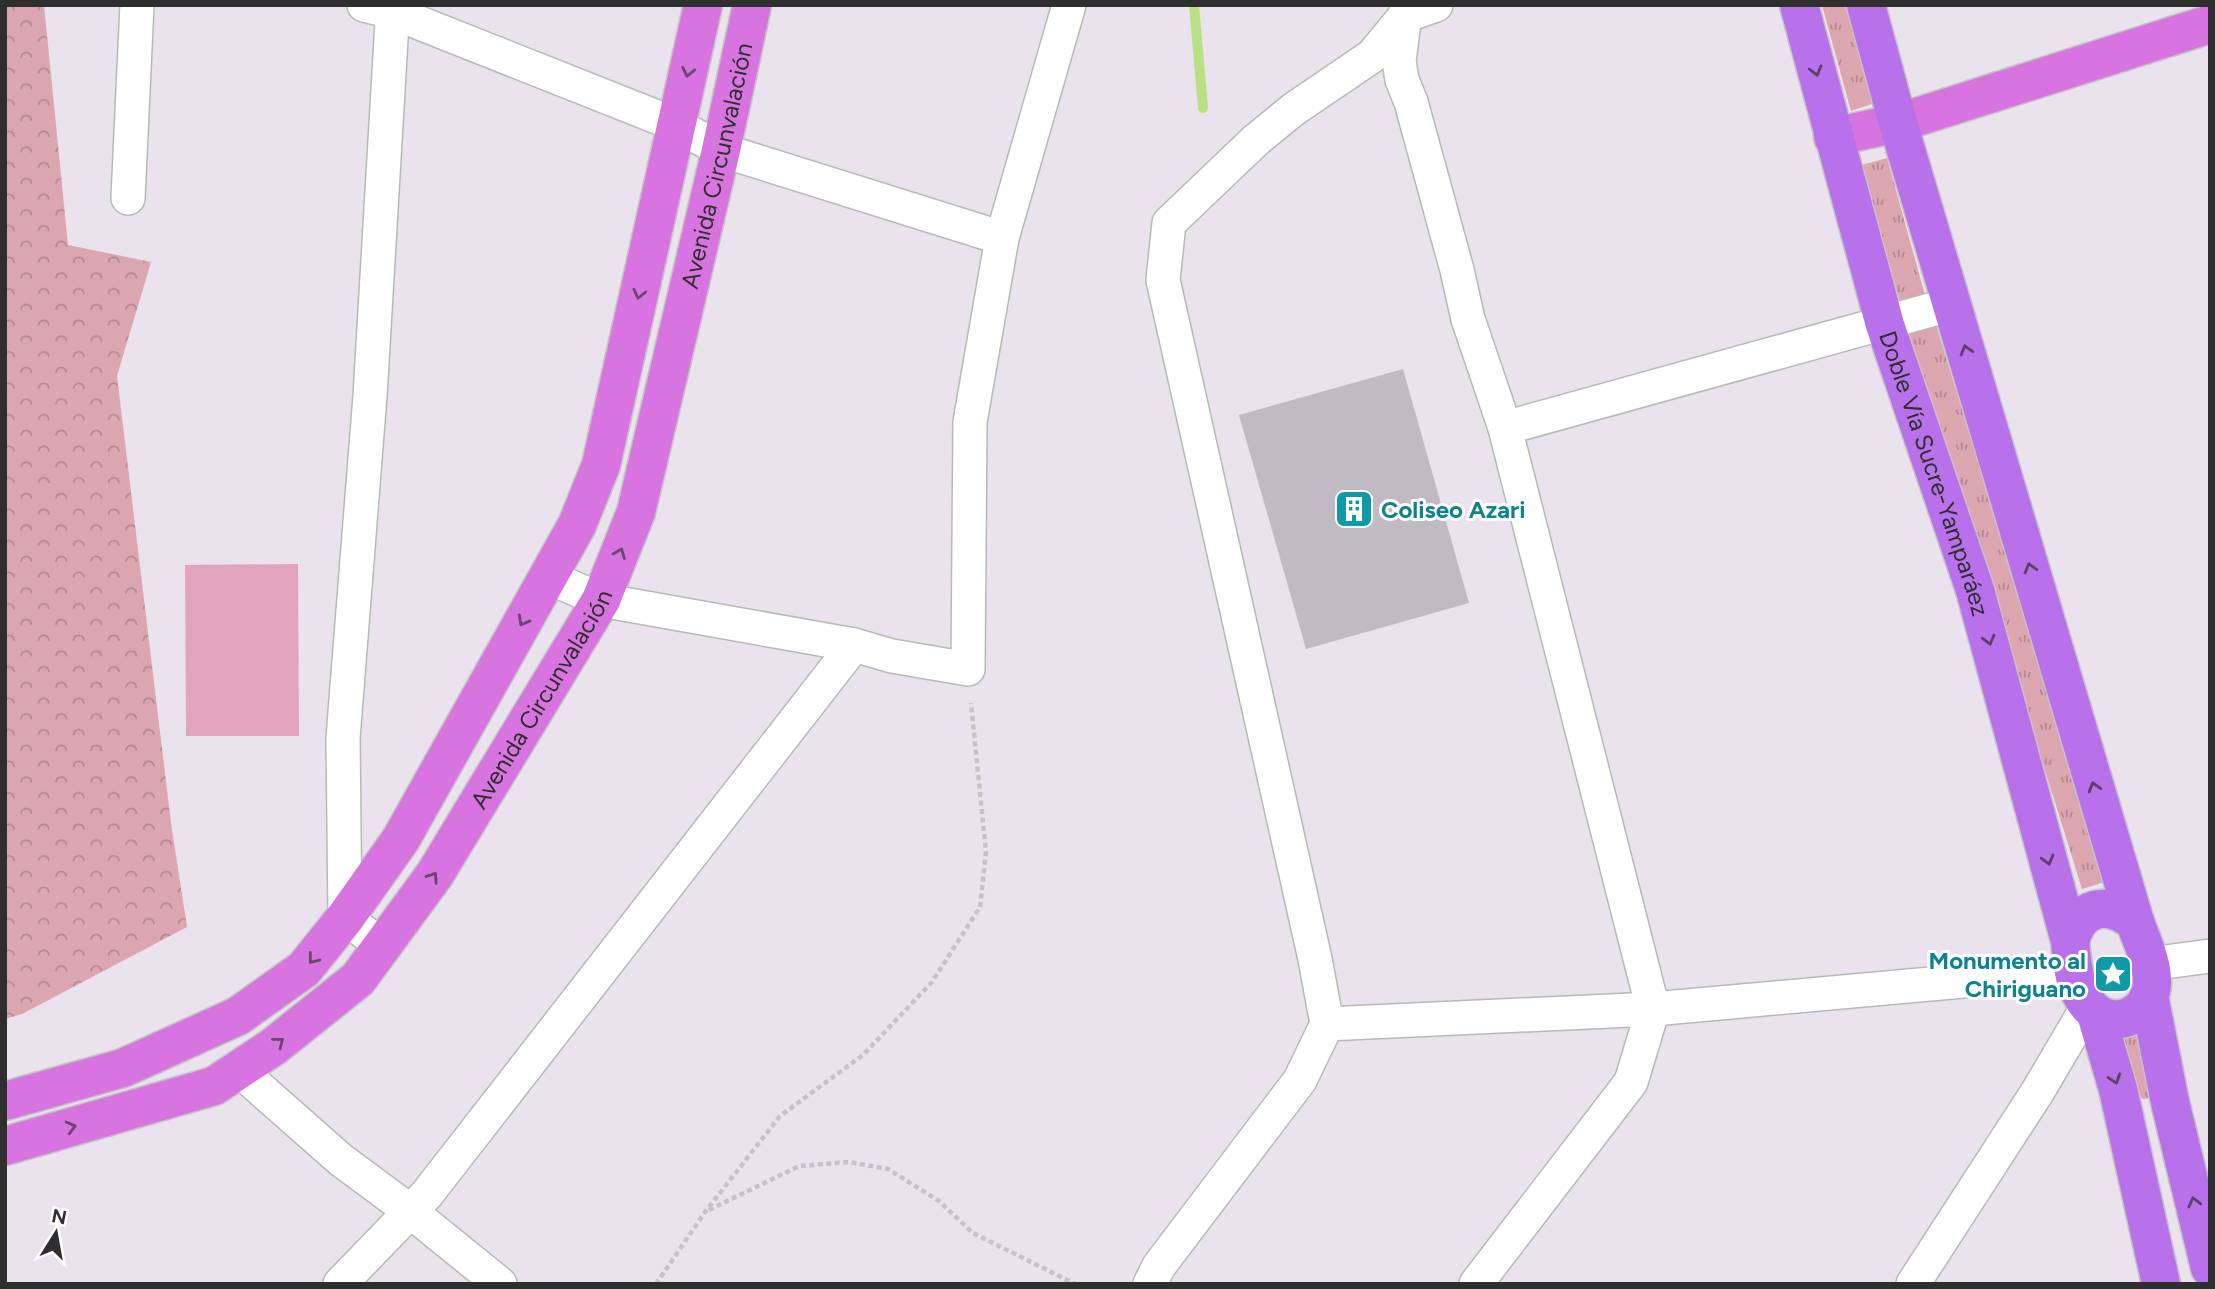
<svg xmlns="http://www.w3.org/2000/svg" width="2215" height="1289" viewBox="0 0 2215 1289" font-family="Figtree,sans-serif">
	<defs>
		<pattern id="forest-crowns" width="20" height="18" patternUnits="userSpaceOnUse" patternTransform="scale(1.75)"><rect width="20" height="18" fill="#dca6b0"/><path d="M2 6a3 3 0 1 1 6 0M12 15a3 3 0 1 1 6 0" fill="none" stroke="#b38890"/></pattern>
		<pattern id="park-tufts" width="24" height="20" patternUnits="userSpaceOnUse" patternTransform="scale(1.75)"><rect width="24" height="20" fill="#dca6b0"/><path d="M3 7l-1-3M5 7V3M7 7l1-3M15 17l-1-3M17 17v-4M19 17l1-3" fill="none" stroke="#b38890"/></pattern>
	</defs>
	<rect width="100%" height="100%" fill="#eae2ed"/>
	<path fill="url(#forest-crowns)" d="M5 5H44L68 245 151 262 117 376 171 823 187 927 22 1014 5 1019Z"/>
	<g fill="url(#park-tufts)">
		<path d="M1822 5H1848L1875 103 1851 111Z"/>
		<path d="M1887 158 1926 299 1901 306 1862 165Z"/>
		<path d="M1936 325 2108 881 2082 889 1909 333Z"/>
		<path d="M2127 1032 2139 1033 2154 1098 2143 1099 2134 1092 2119 1040Z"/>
	</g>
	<path fill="#e2a4bd" d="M298 564 299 736H186L185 565Z"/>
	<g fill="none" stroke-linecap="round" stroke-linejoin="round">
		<path stroke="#b9e184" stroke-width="10" d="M1194 5 1203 108"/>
	</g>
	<path fill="#c1bac3" d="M1403 369 1469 603 1306 649 1239 415Z"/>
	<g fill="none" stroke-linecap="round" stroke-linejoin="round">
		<defs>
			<g id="street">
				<path d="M364 5 392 12 677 125 721 150 1002 238"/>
				<path d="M1405 14 1399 61 1402 80 1411 102 1457 270 1468 319 1505 428 1653 1009 1631 1082 1476 1284"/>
				<path d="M128 198 137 5"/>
				<path d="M1505 428 1952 304"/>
				<path d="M548 577 601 600 854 645 892 656 968 669 970 422 1002 238 1069 5"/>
				<path d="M383 946 345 918 343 738 370 396 393 5"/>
				<path d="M2150 964 2210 956"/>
				<path d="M1327 1024 1653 1009 2074 971"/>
				<path d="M239 1070 341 1160 410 1211 500 1284"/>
				<path d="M340 1284 427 1194 854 645"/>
				<path d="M1150 1284 1159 1266 1300 1080 1327 1024 1315 959 1163 280 1169 223 1256 140 1294 109 1372 56 1405 16 1436 5"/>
				<path d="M1913 1284 2038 1091 2088 1006"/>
			</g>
			<g id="primary">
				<path d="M1833 137 1898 123 2210 24"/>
				<path d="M5 1101 123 1068 238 1016 304 969 345 918 401 839 577 525 601 465 703 5"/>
				<path id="s1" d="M5 1146 214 1086 273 1047 358 979 435 874 601 600 636 512 721 150 752 5"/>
			</g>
			<g id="highway">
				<path id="s2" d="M1799 5 1885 325 1975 590 2070 941C2072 962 2074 991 2090 1007 2112 1032 2150 1016 2152 984 2153 963 2142 942 2135 922L1898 123 1866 5"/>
				<path d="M2070 941C2080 905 2107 900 2135 922"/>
				<path d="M2149 996 2170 1102 2210 1268"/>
				<path d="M2096 1014 2118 1089 2161 1284"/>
			</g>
		</defs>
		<use href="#street" stroke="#b3bcb3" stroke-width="36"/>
		<use href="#primary" stroke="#c4c4c4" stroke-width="41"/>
		<use href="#highway" stroke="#c4c4c4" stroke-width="41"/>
		<g stroke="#c4c4c4" stroke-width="4.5" stroke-dasharray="5 3.5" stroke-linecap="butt">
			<path d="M709 1210 799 1166 849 1162 888 1169 939 1201 973 1233 1075 1284"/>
			<path d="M656 1284 705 1212 780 1116 863 1055 932 982 980 907 986 852 971 703"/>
		</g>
		<use href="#street" stroke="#fff" stroke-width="33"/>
		<use href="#primary" stroke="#d874e0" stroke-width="38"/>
		<use href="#highway" stroke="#b970eb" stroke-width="38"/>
	</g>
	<defs><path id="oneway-chevron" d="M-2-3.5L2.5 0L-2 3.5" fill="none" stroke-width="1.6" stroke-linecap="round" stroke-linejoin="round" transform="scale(1.75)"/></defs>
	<g stroke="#584267">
		<use href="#oneway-chevron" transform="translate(1816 71) rotate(75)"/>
		<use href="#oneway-chevron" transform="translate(1966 350) rotate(-106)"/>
		<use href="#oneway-chevron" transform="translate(2030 568) rotate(-106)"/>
		<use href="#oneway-chevron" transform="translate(1989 640) rotate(75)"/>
		<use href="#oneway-chevron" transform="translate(2094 787) rotate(-106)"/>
		<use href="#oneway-chevron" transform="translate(2048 860) rotate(75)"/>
		<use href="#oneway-chevron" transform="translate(2115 1079) rotate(72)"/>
		<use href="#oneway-chevron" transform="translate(2194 1202) rotate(-104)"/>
	</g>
	<g stroke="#6a466c">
		<use href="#oneway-chevron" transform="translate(688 72) rotate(102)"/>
		<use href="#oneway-chevron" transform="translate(639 294) rotate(103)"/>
		<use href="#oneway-chevron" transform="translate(620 553) rotate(-68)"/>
		<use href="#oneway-chevron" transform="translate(523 621) rotate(119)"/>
		<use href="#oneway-chevron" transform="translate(433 877) rotate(-56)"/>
		<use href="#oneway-chevron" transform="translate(313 959) rotate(128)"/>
		<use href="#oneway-chevron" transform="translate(279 1042) rotate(-38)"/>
		<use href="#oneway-chevron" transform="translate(71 1127) rotate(-15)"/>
	</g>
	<defs>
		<symbol id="building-square" viewBox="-11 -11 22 22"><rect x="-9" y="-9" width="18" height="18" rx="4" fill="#0f9aa8" stroke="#fff"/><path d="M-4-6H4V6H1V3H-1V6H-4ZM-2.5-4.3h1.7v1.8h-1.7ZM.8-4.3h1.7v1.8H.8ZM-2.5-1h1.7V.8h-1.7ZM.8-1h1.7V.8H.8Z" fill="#fff"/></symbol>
		<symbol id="sight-square" viewBox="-11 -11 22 22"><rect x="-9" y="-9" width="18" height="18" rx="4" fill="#0f9aa8" stroke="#fff"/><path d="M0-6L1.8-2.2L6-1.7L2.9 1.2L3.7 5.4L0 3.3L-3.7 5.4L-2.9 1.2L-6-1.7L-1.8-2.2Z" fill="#fff"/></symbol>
	</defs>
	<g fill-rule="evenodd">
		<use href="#building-square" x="1332" y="487" width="44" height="44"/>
		<use href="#sight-square" x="2091" y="952" width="44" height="44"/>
	</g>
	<g text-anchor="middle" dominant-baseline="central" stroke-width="6" stroke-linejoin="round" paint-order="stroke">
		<g font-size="24" fill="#2e2e2e" stroke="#fff">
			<text stroke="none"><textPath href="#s1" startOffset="1298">Avenida Circunvalación</textPath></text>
			<text stroke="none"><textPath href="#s2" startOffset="488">Doble Vía Sucre-Yamparáez</textPath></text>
			<text stroke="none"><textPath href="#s1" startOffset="732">Avenida Circunvalación</textPath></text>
		</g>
		<g font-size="24" font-weight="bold" fill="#0d838f" stroke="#fff" text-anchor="start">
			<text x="1381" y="509">Coliseo Azari</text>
			<text x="2086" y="960" text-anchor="end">Monumento al<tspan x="2086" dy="28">Chiriguano</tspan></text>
		</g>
	</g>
	<rect width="2215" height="1289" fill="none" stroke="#2e2e2e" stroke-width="14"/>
	<g transform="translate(56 1233) rotate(11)" stroke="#ffffff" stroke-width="5" paint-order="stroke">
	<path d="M0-5L12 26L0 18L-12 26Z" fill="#2e2e2e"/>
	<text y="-10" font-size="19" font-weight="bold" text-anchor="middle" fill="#2e2e2e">N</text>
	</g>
</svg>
